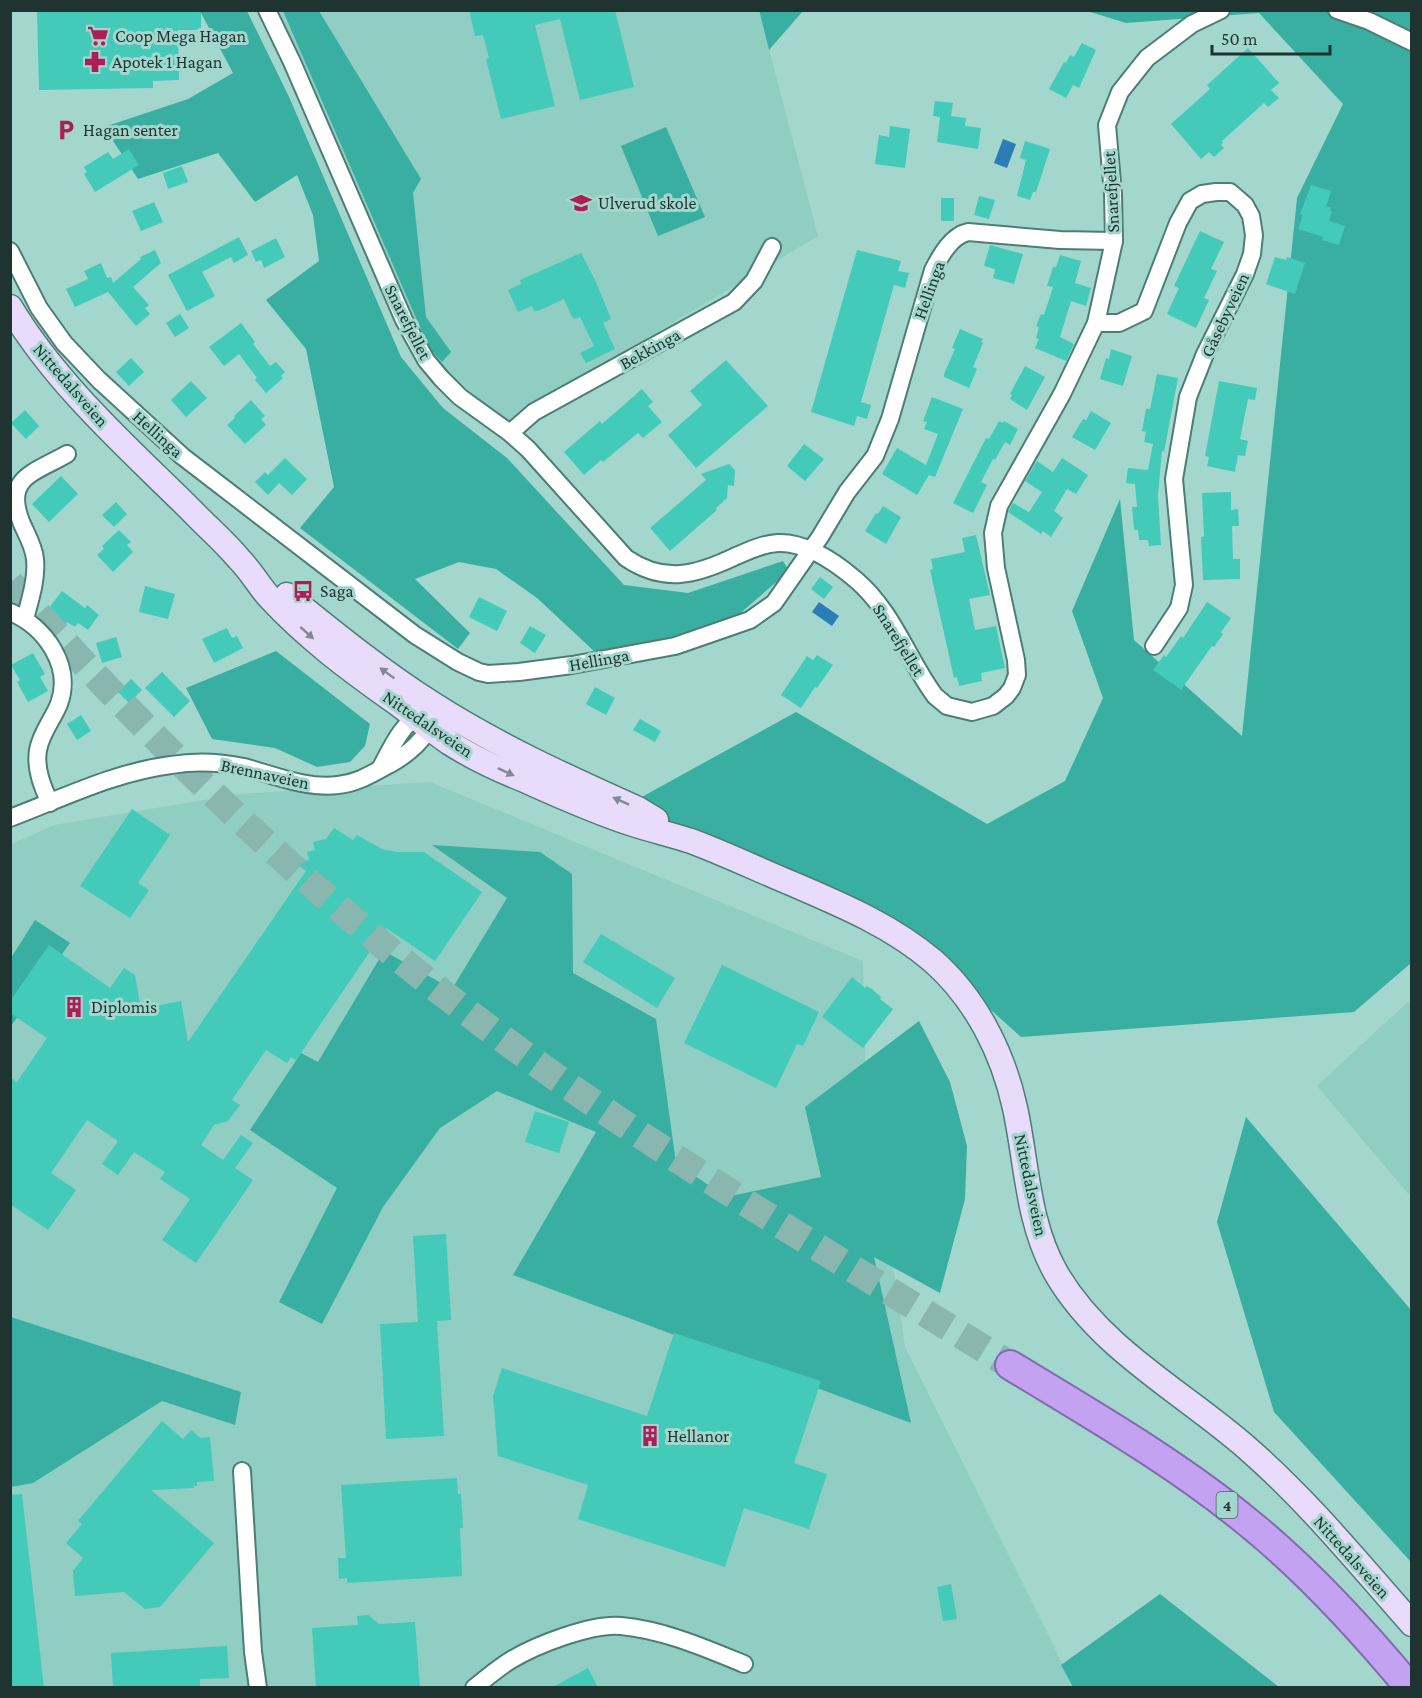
<svg xmlns="http://www.w3.org/2000/svg" width="1422" height="1698" viewBox="0 0 1422 1698" font-family="'Crimson Pro',serif">
	<rect width="100%" height="100%" fill="#a3d7ce"/>
	<g fill="#90cdc3">
		<path d="M267 11H759L818 236 507 422 425 355Z"/>
		<path d="M430 782 863 961 866 1084 905 1347 1074 1687H11L10 845 54 825 240 794Z"/>
		<path d="M1411 999V1197L1317 1086Z"/>
	</g>
	<g fill="#38afa0">
		<path d="M759 10H803V11L769 50Z"/>
		<path d="M200 11H247L290 99 401 357 443 408 507 458 624 585 688 593 783 561 789 571 737 616 664 640 596 653 537 598 496 569 459 562 415 579 470 633 458 649 300 528 334 487 306 349 266 300 319 261 313 215 297 175 255 202 218 153 138 179 104 127 188 99 233 73Z"/>
		<path d="M283 11H319L421 179 413 193 426 317 451 352 442 362 429 348Z"/>
		<path d="M1087 11H1411V963L1354 1012 1021 1037 962 984 882 925 609 815 796 712 987 824 1065 781 1103 698 1072 611 1120 499 1134 640 1242 736 1297 198 1343 104 1259 13 1126 23Z"/>
		<path d="M666 127 705 217 658 236 621 146Z"/>
		<path d="M276 651 370 724 365 746 350 762 317 767 275 748 212 739 186 688Z"/>
		<path d="M432 845 540 852 572 874 573 973 656 1019 676 1163 726 1197 821 1177 805 1107 919 1021 950 1082 967 1146 965 1199 940 1293 874 1257 911 1423 513 1275 596 1132 497 1091 440 1128 383 1207 322 1324 279 1302 337 1188 250 1130 301 1053 318 1062 384 951 452 989 507 898Z"/>
		<path d="M35 920 70 943 11 1026V958Z"/>
		<path d="M1246 1117 1411 1310V1562L1274 1412 1217 1222Z"/>
		<path d="M11 1317 241 1392 235 1425 162 1401 33 1483 11 1487Z"/>
		<path d="M1160 1594 1279 1687H1073L1061 1665Z"/>
	</g>
	<g fill="#2a7db6">
		<path d="M1003 139 1016 144 1007 168 994 163Z"/>
		<path d="M819 602 839 616 832 626 812 612Z"/>
	</g>
	<g fill="#44cab9">
		<path d="M37 10H201V30H178L179 80 153 81V88L39 90Z"/>
		<path d="M469 10H615L634 87 580 100 560 19 535 25 555 106 501 119 486 59 489 58 483 35 475 36Z"/>
		<path d="M1082 43 1096 50 1079 88 1073 85 1066 98 1049 89 1064 62 1066 63 1070 55 1074 57Z"/>
		<path d="M1248 48 1279 83 1271 90 1279 98 1268 107 1264 103 1222 141 1223 143 1221 145 1224 148 1214 157 1209 152 1201 159 1171 124 1210 89 1207 85Z"/>
		<path d="M935 101 953 103 951 116 966 118 965 126 981 128 978 149 937 142 940 117 933 116Z"/>
		<path d="M890 126 910 129 905 168 875 164 879 135 889 137Z"/>
		<path d="M1025 141 1050 149 1036 192H1033L1030 200 1017 196 1026 160 1020 158Z"/>
		<path d="M129 149 139 165 95 192 84 174 87 172 84 167 108 152 113 159Z"/>
		<path d="M182 166 188 182 168 189 163 173Z"/>
		<path d="M1311 185 1331 191 1326 206 1331 208 1330 211H1332L1329 221 1345 226 1339 245 1322 240 1323 237 1298 229 1303 215 1300 214Z"/>
		<path d="M979 196 995 200 989 219 974 215Z"/>
		<rect x="941" y="198" width="13" height="23"/>
		<path d="M154 202 163 222 141 231 132 211Z"/>
		<path d="M1200 231 1224 242 1211 269 1217 271 1204 298 1209 300 1196 328 1167 314 1179 288 1174 286Z"/>
		<path d="M239 237 248 255 234 263 231 257 202 272 215 296 187 311 168 275Z"/>
		<path d="M276 238 285 257 264 268 261 260 256 262 251 251Z"/>
		<path d="M990 245 1023 254 1014 284 993 278 995 269 984 266Z"/>
		<path d="M155 250 161 263 133 287 149 305 145 308 150 314 136 326 108 292 75 307 66 289 88 279 84 271 101 263 107 278 111 277 113 283 141 259 140 257Z"/>
		<path d="M857 250 901 261 898 271 909 273 905 288 894 285 861 402 871 405 867 419 857 416 854 426 811 412Z"/>
		<path d="M581 253 596 282 611 319 603 323 615 349 586 363 580 353 594 346 580 317 575 319 572 317 564 299 538 311H534L532 306 518 312 508 290 521 284 520 280Z"/>
		<path d="M1060 255 1081 261 1075 283 1091 288 1086 306 1071 301 1060 337 1074 344 1066 361 1035 348 1039 339 1036 338 1039 327 1036 326 1041 314 1044 315 1053 287 1047 286 1053 267H1056Z"/>
		<path d="M1275 257 1286 260 1287 257 1305 263 1295 294 1266 284Z"/>
		<path d="M180 314 189 328 175 337 166 323Z"/>
		<path d="M241 323 255 342 253 344 270 366 276 362 285 372 281 376 283 378 266 393 255 380 257 378 239 354 224 366 209 347Z"/>
		<path d="M960 329 983 339 981 342 983 343 973 367 977 369 969 388 944 377V374L955 349 952 348Z"/>
		<path d="M1111 349 1132 356 1123 386 1100 379 1106 358 1109 359Z"/>
		<path d="M131 358 144 372 129 386 116 372Z"/>
		<path d="M726 360 768 406 696 468 668 435 702 405 690 391Z"/>
		<path d="M1025 366 1045 377 1027 410 1010 399 1012 395 1010 394Z"/>
		<path d="M1157 374 1178 378 1164 452 1162 451 1158 495 1161 545 1149 546 1148 540H1139L1138 530H1134L1132 507H1137L1135 484 1126 483 1128 468 1148 470 1153 444 1144 442 1146 432 1142 431 1146 409H1150Z"/>
		<path d="M191 381 207 398 186 417 171 400Z"/>
		<path d="M1219 381 1257 388 1255 400 1248 399 1240 439 1248 441 1245 456 1238 455 1235 472 1207 466 1209 457 1205 456Z"/>
		<path d="M642 389 653 402 648 406 662 422 643 438 638 433 603 462 601 460 584 475 564 452 600 421 602 424Z"/>
		<path d="M932 397 963 409 935 477 929 475 917 495 882 474 897 448 926 465 938 434 924 429 927 422 923 421Z"/>
		<path d="M251 400 265 416 261 419 266 425 245 444 227 425 235 418 234 416Z"/>
		<path d="M25 410 39 426 26 439 11 423Z"/>
		<path d="M1091 411 1111 423 1095 450 1072 437 1083 419 1086 420Z"/>
		<path d="M999 421 1003 423 1004 421 1018 429 1010 445 1005 442 995 460 993 459 981 482 987 485 973 513 953 503 986 438 989 439Z"/>
		<path d="M804 444 824 459 805 481 787 466Z"/>
		<path d="M285 458 307 479 292 495 279 483 268 495 255 482 265 472 268 475Z"/>
		<path d="M1062 458 1088 475 1076 494 1067 489 1054 511 1063 518 1051 537 1043 531 1041 534 1008 512 1013 503 1029 512 1042 492 1025 481 1037 461 1053 472Z"/>
		<path d="M729 464 735 470 734 486 728 485 727 498 716 508 717 510 670 551 650 528 706 480 701 474Z"/>
		<path d="M61 476 78 494 49 522 32 504Z"/>
		<path d="M1231 492V510L1238 509 1239 526H1232L1233 559H1240V579L1203 580 1201 537 1204 536 1202 493Z"/>
		<path d="M116 502 127 514 114 527 102 515Z"/>
		<path d="M883 506 901 517 886 544 865 531 876 513 878 514Z"/>
		<path d="M119 530 131 542 127 545 133 552 113 572 97 555 104 549 102 546Z"/>
		<path d="M976 535 990 595 969 599 975 630 996 626 1005 668 981 673 982 681 959 686 957 677 954 678 930 570 933 569 931 559 965 552 962 538Z"/>
		<path d="M820 577 833 587 824 599 811 589Z"/>
		<path d="M145 586 175 594 168 619 139 612Z"/>
		<path d="M62 591 85 608 87 605 99 615 88 630 78 623 75 627 67 622 65 626 51 615 54 612 49 608Z"/>
		<path d="M479 597 507 611 497 631 469 617Z"/>
		<path d="M1207 602 1231 618 1221 632 1223 634 1214 647 1212 646 1181 690 1153 670 1164 655 1166 657 1181 636 1183 638Z"/>
		<path d="M530 626 546 635 535 653 520 643Z"/>
		<path d="M227 628 232 638 237 636 243 648 214 663 202 639Z"/>
		<path d="M116 637 122 657 102 663 96 643Z"/>
		<path d="M33 653 45 674 40 677 48 691 28 702 17 682 20 680 11 665Z"/>
		<path d="M817 655 833 665 817 688 815 687 801 708 781 695 807 656 813 660Z"/>
		<path d="M162 672 190 701 174 717 145 688Z"/>
		<path d="M131 679 142 690 129 703 118 692Z"/>
		<path d="M595 687 615 698 606 715 586 704Z"/>
		<path d="M81 715 91 731 77 740 67 724Z"/>
		<path d="M640 719 661 731 655 742 633 730Z"/>
		<path d="M132 809 170 835 138 883 149 890 130 918 80 886Z"/>
		<path d="M334 828 353 840 357 835 382 849 397 852H424L482 892 435 961 386 928 296 1060 291 1057 287 1063 266 1050 232 1100 240 1105 228 1121 214 1125 201 1145 223 1160 241 1135 253 1143 235 1168 253 1180 196 1263 162 1240 190 1199 160 1179 165 1172 134 1152 118 1175 102 1164 118 1141 87 1120 51 1173 76 1190 48 1230 10 1204V1077L17 1082 47 1038 10 1013V1001L49 945 110 988 124 968 135 975 141 1009 181 1001 188 1042 306 871 295 863 309 860 307 852 315 850 313 842 326 839Z"/>
		<path d="M601 934 675 978 657 1008 583 962Z"/>
		<path d="M722 965 819 1012 803 1046 797 1044 776 1088 684 1043Z"/>
		<path d="M852 977 865 988 867 986 872 989 881 997 880 999 893 1009 863 1048 822 1017Z"/>
		<path d="M535 1111 569 1122 559 1153 525 1142Z"/>
		<path d="M446 1234 451 1320 437 1321 444 1436 386 1439 380 1324 418 1322 413 1236Z"/>
		<path d="M674 1333 821 1381 794 1463 827 1474 809 1529 744 1508 725 1567 578 1519 588 1485 498 1456 493 1396 502 1368 647 1416Z"/>
		<path d="M162 1421 183 1439 191 1430 201 1438 210 1437 214 1481 197 1482V1486H194V1488L151 1490 214 1543 160 1607 145 1609 124 1592 75 1596 73 1571 83 1558 66 1543 82 1524 78 1521Z"/>
		<path d="M457 1478 458 1494H461L463 1528H460L462 1576 347 1583V1578L339 1579 338 1558H346L341 1485Z"/>
		<path d="M22 1494 44 1688H10V1495Z"/>
		<path d="M951 1584 957 1619 943 1621 937 1587Z"/>
		<path d="M368 1615 379 1624 415 1622 420 1688H316L312 1628 358 1625 357 1616Z"/>
		<path d="M227 1646 229 1678 200 1679V1688H113L111 1653Z"/>
		<path d="M588 1668 598 1688H551Z"/>
	</g>
	<g fill="none" stroke-linecap="round" stroke-linejoin="round">
		<path stroke="#89b6ae" stroke-width="28" stroke-dasharray="28 14" stroke-linecap="butt" d="M10 583C155 745 310 894 483 1024 650 1150 832 1255 1010 1365"/>
		<defs>
			<g id="minor">
				<path d="M267 10 292 62 404 320 426 360 441 378 460 397 510 433 528 449 626 558C664 584 696 575 734 557 748 551 762 544 778 543 806 542 835 562 855 579 893 611 907 658 935 696L947 706 972 712 993 706 1006 696 1012 688 1017 675 1016 660 996 568 993 533 999 506 1062 394 1096 323 1114 241 1113 194 1107 125 1120 92 1147 58 1192 24 1221 10"/>
				<path d="M1337 10 1369 21 1412 42"/>
				<path d="M10 251 39 308 64 343 99 380 182 456 415 635 458 662 479 672 488 674 519 672 572 665 675 646 750 620 774 603 820 537 847 492 875 456 890 419 933 270C941 255 951 236 968 232L1060 240 1114 241"/>
				<path d="M1096 323H1119L1144 311 1178 223 1190 201 1202 194 1216 192H1230L1245 205 1251 216 1254 235 1252 254 1245 274 1205 354 1188 397 1174 479 1184 585 1179 608 1154 646"/>
				<path d="M510 433 534 412 734 302 754 281 772 247"/>
				<path d="M10 612C45 626 73 666 59 704 53 719 41 733 38 750 35 768 42 786 50 803"/>
				<path d="M25 619C30 600 37 579 35 559 34 547 27 535 22 524 3 478 32 474 67 454"/>
				<path d="M380 769C391 749 401 724 422 713"/>
				<path d="M10 818C63 798 115 772 171 765 195 761 220 762 244 767 274 775 306 789 338 785 359 783 374 772 392 763 408 754 427 738 432 720"/>
				<path d="M242 1471 253 1652 258 1688"/>
				<path d="M474 1688C486 1678 498 1668 511 1660 536 1645 592 1623 621 1626 664 1630 705 1648 744 1664"/>
			</g>
			<g id="secondary">
				<path d="M10 307C57 385 126 446 190 509 206 526 224 541 239 559 251 571 259 586 270 598 307 638 350 670 394 701 413 715 431 730 450 743 472 757 497 769 522 779 558 795 595 812 633 824 652 830 672 835 691 841 726 854 759 870 793 884 842 905 892 926 933 961 976 999 1003 1053 1015 1108 1027 1163 1027 1222 1056 1273 1100 1349 1183 1392 1247 1448 1308 1501 1359 1564 1412 1624"/>
				<path d="M287 595C335 634 382 672 434 705 498 746 569 778 638 809L656 820"/>
			</g>
			<path id="trunk" d="M1010 1365C1092 1415 1176 1463 1250 1524 1309 1572 1361 1629 1410 1688"/>
		</defs>
		<use href="#minor" stroke="#4d7e76" stroke-width="20"/>
		<use href="#secondary" stroke="#4d7e76" stroke-width="27"/>
		<use href="#trunk" stroke="#816cac" stroke-width="32"/>
		<use href="#minor" stroke="#fff" stroke-width="16"/>
		<use href="#secondary" stroke="#e9dcfa" stroke-width="24"/>
		<use href="#trunk" stroke="#c4a2f2" stroke-width="28"/>
	</g>
	<defs><path id="oneway-solid" d="M-6-.8H1V-3.2L6.5 0L1 3.2V.8H-6Z" transform="scale(1.5)"/></defs>
	<g fill="#848895">
		<use href="#oneway-solid" transform="translate(307 633) rotate(42)"/>
		<use href="#oneway-solid" transform="translate(387 673) rotate(-144)"/>
		<use href="#oneway-solid" transform="translate(506 772) rotate(25)"/>
		<use href="#oneway-solid" transform="translate(621 801) rotate(-156)"/>
	</g>
	<defs>
		<symbol id="supermarket-bare" viewBox="-9 -9 18 18"><path d="M-6-5.5h2.5l.6 2H6L4.5 2H-2.5L-4.4-4H-6ZM-1.5 3.2a1.3 1.3 0 1 0 .1 0ZM3 3.2a1.3 1.3 0 1 0 .1 0Z" fill="#ad1e58" stroke="#a3d7ce" stroke-width="2.5" paint-order="stroke"/></symbol>
		<symbol id="pharmacy-bare" viewBox="-9 -9 18 18"><path d="M-2-6h4v4h4v4h-4v4h-4v-4h-4v-4h4Z" fill="#ad1e58" stroke="#a3d7ce" stroke-width="2.5" paint-order="stroke"/></symbol>
		<symbol id="parking-bare" viewBox="-9 -9 18 18"><path d="M-3.5-5.5H1a3.5 3.5 0 0 1 0 7H-1V5.5H-3.5ZM-1-3.4V-.6H.8a1.4 1.4 0 0 0 0-2.8Z" fill="#ad1e58" stroke="#a3d7ce" stroke-width="2.5" paint-order="stroke"/></symbol>
		<symbol id="school-bare" viewBox="-9 -9 18 18"><path d="M0-5L7-2L0 1L-7-2ZM-4 1L0 2.5L4 1V4Q0 6-4 4Z" fill="#ad1e58" stroke="#a3d7ce" stroke-width="2.5" paint-order="stroke"/></symbol>
		<symbol id="bus-bare" viewBox="-9 -9 18 18"><path d="M-5-6H5V4H4V6H2V4H-2V6H-4V4H-5ZM-3.5-4V0h7V-4ZM-3.5 1.2v1.5H-2V1.2ZM2 1.2v1.5H3.5V1.2Z" fill="#ad1e58" stroke="#a3d7ce" stroke-width="2.5" paint-order="stroke"/></symbol>
		<symbol id="building-bare" viewBox="-9 -9 18 18"><path d="M-4-6H4V6H1V3H-1V6H-4ZM-2.5-4.3h1.7v1.8h-1.7ZM.8-4.3h1.7v1.8H.8ZM-2.5-1h1.7V.8h-1.7ZM.8-1h1.7V.8H.8Z" fill="#ad1e58" stroke="#a3d7ce" stroke-width="2.5" paint-order="stroke"/></symbol>
	</defs>
	<g fill-rule="evenodd">
		<use href="#supermarket-bare" x="83" y="21" width="30" height="30"/>
		<use href="#pharmacy-bare" x="80" y="47" width="30" height="30"/>
		<use href="#parking-bare" x="51" y="115" width="30" height="30"/>
		<use href="#school-bare" x="566" y="188" width="30" height="30"/>
		<use href="#bus-bare" x="288" y="576" width="30" height="30"/>
		<use href="#building-bare" x="59" y="992" width="30" height="30"/>
		<use href="#building-bare" x="635" y="1421" width="30" height="30"/>
	</g>
	<g text-anchor="middle" dominant-baseline="central" stroke-width="6" stroke-linejoin="round" paint-order="stroke">
		<rect fill="#a3d7ce" stroke="#47655f" stroke-width="1.5" x="1216.5" y="1492" width="21" height="26" rx="4.5"/>
		<g font-size="16" font-weight="bold" fill="#1f3430">
			<text x="1227" y="1505">4</text>
		</g>
		<g font-size="18" fill="#1f3430" stroke="#a3d7ce" text-anchor="start">
			<text x="115" y="36">Coop Mega Hagan</text>
			<text x="112" y="62">Apotek 1 Hagan</text>
			<text x="83" y="130">Hagan senter</text>
			<text x="598" y="203">Ulverud skole</text>
			<text x="320" y="591">Saga</text>
			<text x="91" y="1007">Diplomis</text>
			<text x="667" y="1436">Hellanor</text>
		</g>
		<g font-size="18" fill="#1f3430" stroke="#a3d7ce">
			<text transform="translate(1111 192) rotate(-93)">Snarefjellet</text>
			<text transform="translate(929 290) rotate(-70)">Hellinga</text>
			<text transform="translate(1225 315) rotate(-65)">Gåsebyveien</text>
			<text transform="translate(408 322) rotate(63)">Snarefjellet</text>
			<text transform="translate(650 349) rotate(-29)">Bekkinga</text>
			<text transform="translate(71 385) rotate(49)">Nittedalsveien</text>
			<text transform="translate(158 434) rotate(42)">Hellinga</text>
			<text transform="translate(899 640) rotate(58)">Snarefjellet</text>
			<text transform="translate(599 660) rotate(-10)">Hellinga</text>
			<text transform="translate(428 724) rotate(34)">Nittedalsveien</text>
			<text transform="translate(265 774) rotate(12)">Brennaveien</text>
			<text transform="translate(1031 1185) rotate(78)">Nittedalsveien</text>
			<text transform="translate(1352 1557) rotate(48)">Nittedalsveien</text>
		</g>
	</g>
	<rect width="1422" height="1698" fill="none" stroke="#1f3430" stroke-width="24"/>
	<path d="M1212 45v9h118v-9" fill="none" stroke="#1f3430" stroke-width="3"/>
	<text x="1221" y="45" font-size="18" fill="#1f3430" stroke="#a3d7ce" stroke-width="4.5" paint-order="stroke">50 m</text>
</svg>
